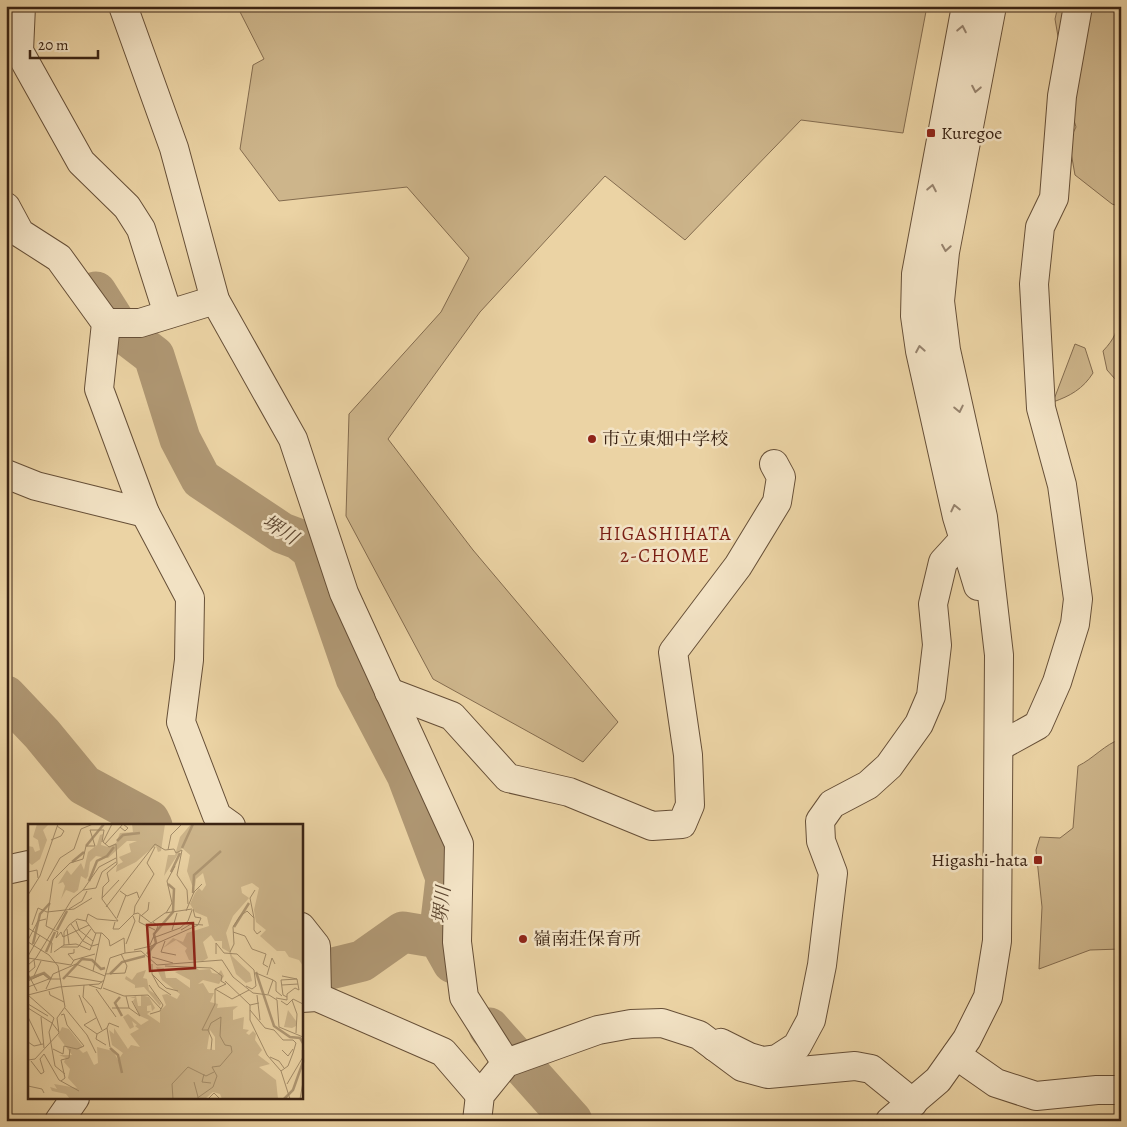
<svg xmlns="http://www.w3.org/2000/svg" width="1127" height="1127" viewBox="0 0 1127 1127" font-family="Alegreya,'Noto Serif JP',serif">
	<rect width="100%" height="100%" fill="#ebd3a4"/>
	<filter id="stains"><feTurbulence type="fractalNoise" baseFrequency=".004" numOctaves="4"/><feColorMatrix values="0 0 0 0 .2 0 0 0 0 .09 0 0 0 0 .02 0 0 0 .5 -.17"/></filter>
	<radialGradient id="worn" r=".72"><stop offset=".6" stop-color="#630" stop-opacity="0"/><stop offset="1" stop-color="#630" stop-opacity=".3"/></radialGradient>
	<g fill="#cdb58b" stroke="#846c4f">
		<path d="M237 6H927L903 133 801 120 685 240 605 176 480 312 388 439 473 550 618 722 583 762 433 679 346 516 349 414 441 312 469 258 407 187 279 201 240 149 253 65 264 59Z"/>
		<path d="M1058 6H1121V207L1112 204 1075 175 1069 141 1076 127 1070 107 1055 19Z"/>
		<path d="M1121 286V380L1115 379 1107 370 1103 351C1127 326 1113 316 1121 286Z"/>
		<path d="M1075 344 1085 348 1093 373C1083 389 1070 396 1053 402Z"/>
		<path d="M1121 739V949L1090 950 1039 969 1042 907 1036 850 1040 837 1060 838 1073 828 1078 766C1093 759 1105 744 1121 739Z"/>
	</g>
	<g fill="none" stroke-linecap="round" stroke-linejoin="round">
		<g stroke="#af9773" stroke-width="41">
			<path d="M96 292 120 330 154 356 180 439 201 479 282 533 298 539 312 550 356 678 407 775 446 878 439 938"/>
			<path d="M6 696 42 734 84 785 149 820 152 826"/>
			<path d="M301 976 362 961 403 932 439 938 453 963"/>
			<path d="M489 1028 572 1121"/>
		</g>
		<defs>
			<g id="minor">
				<path d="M21 6 19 51 81 162 127 207 141 229 168 314"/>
				<path d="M123 6 174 148 215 300 293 439 344 593 459 844 457 942 464 997 506 1063"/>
				<path d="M966 6 916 274 915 316 920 351 957 517 978 586"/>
				<path d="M6 207 20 233 59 258 106 323 99 389 145 513 190 598 189 660 181 722 217 816 231 826"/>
				<path d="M106 323H140L215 300"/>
				<path d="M6 474 36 486 145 513"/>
				<path d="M389 692 452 716 508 778 569 792 652 826 682 824 690 805 688 755 673 652 738 566 777 502 781 477 774 464"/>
				<path d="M1000 746 1038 725 1057 682 1075 624 1078 599 1062 485 1041 408 1034 284 1040 227 1054 198 1062 96 1078 6"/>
				<path d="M6 870 29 865"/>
				<path d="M301 927 316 946 317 997"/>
				<path d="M301 998 317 997 443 1052 480 1095"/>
				<path d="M715 1047 721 1043 749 1057 763 1061 777 1059 797 1046 811 1020 822 965 833 873 821 841 820 821 832 804 868 785 889 766 919 724 931 696 937 645 933 604 943 562 964 539"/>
				<path d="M956 1055 996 1083 1036 1096 1097 1090H1121"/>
				<path d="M59 1121 75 1098"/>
				<path d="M477 1121 480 1095 506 1063 598 1030 631 1024 662 1023 699 1035 742 1067 768 1074 855 1066 871 1069 913 1103"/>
				<path d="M890 1121 938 1080 967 1039 988 997 997 941 999 655 983 517 946 350 940 301 945 252 992 6"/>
			</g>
		</defs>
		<use href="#minor" stroke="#664f37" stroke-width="30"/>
		<use href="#minor" stroke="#f2e2c4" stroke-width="28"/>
	</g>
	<defs><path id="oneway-chevron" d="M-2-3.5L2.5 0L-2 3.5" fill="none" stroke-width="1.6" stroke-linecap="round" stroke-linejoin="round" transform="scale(1.25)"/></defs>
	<g stroke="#96826c">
		<use href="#oneway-chevron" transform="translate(962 29) rotate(-79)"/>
		<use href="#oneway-chevron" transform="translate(976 89) rotate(101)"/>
		<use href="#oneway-chevron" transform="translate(932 188) rotate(-79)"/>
		<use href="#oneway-chevron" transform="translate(946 248) rotate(99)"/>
		<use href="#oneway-chevron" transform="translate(920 349) rotate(-100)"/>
		<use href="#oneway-chevron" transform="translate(959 409) rotate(78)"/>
		<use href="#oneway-chevron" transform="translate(955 508) rotate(-103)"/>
	</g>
	<g fill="#8f2418" stroke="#f2e2c4" stroke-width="2">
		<rect x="926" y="128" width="10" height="10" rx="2.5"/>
		<circle cx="592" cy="439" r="5"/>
		<rect x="1033" y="855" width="10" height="10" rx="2.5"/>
		<circle cx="523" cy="939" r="5"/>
	</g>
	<g text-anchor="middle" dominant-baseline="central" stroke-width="5" stroke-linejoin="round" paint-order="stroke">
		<g font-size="18" fill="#3a2313" stroke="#f2e2c4" text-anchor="start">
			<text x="941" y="133">Kuregoe</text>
			<text x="602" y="439">市立東畑中学校</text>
			<text x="1028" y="860" text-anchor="end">Higashi-hata</text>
			<text x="533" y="939">嶺南荘保育所</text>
		</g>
		<g font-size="19" font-style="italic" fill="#5d4630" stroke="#f2e2c4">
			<text transform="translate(280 530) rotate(32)">堺川</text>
			<text transform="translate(442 905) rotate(-84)">堺川</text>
		</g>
		<g font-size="19" letter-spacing="1" fill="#7a1f14" stroke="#f2e2c4">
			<text x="665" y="534">HIGASHIHATA<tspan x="665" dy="22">2-CHOME</tspan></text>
		</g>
	</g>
	<g transform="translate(28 824)">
		<rect width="275" height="275" fill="#ebd3a4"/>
		<path d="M9 0H21L15 6 19 16 12 35 4 41 0 38V22L5 23 7 28 12 26 10 16 5 13ZM104 0H137L133 27 130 28 128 22 123 25 108 38 88 48 89 41 95 38 91 33 103 28 101 20 109 17H99L80 34 68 32 62 38 60 52 58 55 53 52 50 66 46 69 38 66 33 75 37 62 35 58 30 60 39 46 43 51 53 39 56 46 60 28 69 21 72 11 75 10 73 21 80 23 88 19 92 9 105 8ZM163 0H275V142L271 136 261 133 257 127H249L232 112 238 106 228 98 226 86 231 64 224 59 213 63 214 69 221 74 205 92 198 109 204 132 222 149 224 157 218 159 208 150 201 128 194 124V117H187L183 111 175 118 180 134 175 137 161 136 157 127 159 124 148 116 135 124 145 114 155 118 159 109 181 102 179 93 167 88 162 80 167 69 171 64 174 67 178 61 175 49 168 55 167 62 164 61 159 47 162 31 154 24 136 52 140 31H147L152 13ZM166 142 171 146 182 145 184 149 190 150 193 146 196 152 191 160 175 156 170 160 175 159 181 169H186L182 178 190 180 189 184 210 182 205 186V196L216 193 215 205 221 206 218 209 221 211 225 207 228 210 227 216 234 226 230 231 242 240 231 243 248 256 250 275H194L192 270 185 268 177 275H42L38 270 24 267 22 263 29 265 26 260 49 264 40 254 42 245 36 238 38 234 31 231H44L30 212 34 203 41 205 55 223 51 225 55 229 59 227 66 241 70 239 69 223 85 227 90 236 95 229 84 221 81 206 86 210V204L100 225 103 221 112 223 102 210 111 205 107 202 109 201 104 197 106 203 102 205 95 193 100 190 113 201 121 196 112 192 105 177 107 174H102L108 172 110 182H113V171L121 173 127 184 124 187 123 181 119 182V187H123L119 190 132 199V187L138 181 134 171 139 170 149 175 152 170 134 156 128 143 136 144 138 154H148L162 164V156L147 148ZM182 206 187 213V226L179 225ZM118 146 115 154 119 155 121 166 127 170 133 180 132 182 116 163 107 164V161L97 155 98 152 104 156 109 149ZM260 186 268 197V202L264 204 256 203Z" fill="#cdb58b" fill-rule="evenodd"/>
		<path fill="none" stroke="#af9773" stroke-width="2.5" d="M89 17 95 11 112 9M58 22 76 0M154 24 165 0M44 38 56 28M143 48 152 29M61 57 69 37 79 32 86 23M165 69 166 51 193 27M206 103 221 79M29 106 39 87M5 120 12 90 22 79M18 128 27 108M119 130 128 119 126 110 145 88 146 65 140 60M228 148 246 202 262 213 272 214 275 219M82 150 94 138 117 132M0 155 16 149 23 155M35 155 54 135 64 136 73 145 77 144M92 173 87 179 94 192M82 224 90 231 94 249M256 275 265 266 275 238V226"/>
		<path fill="none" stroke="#a48d6a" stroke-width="1" d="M92 3 97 7 100 4 95 0M23 16 33 12 36 7 29 2M77 20 95 0M140 26 143 11 154 0M0 48 9 46 10 54M19 57 32 34 46 25 53 5 65 0M55 66 68 64 74 48 88 38M92 67 99 72 109 68 111 74M0 71 12 52 30 0M74 74 91 56M78 83 127 20 137 26 146 25 148 29 154 26 149 51 159 66 160 80M41 85 54 77 59 67M158 87 166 68 174 60M138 89 144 79 139 57 147 42M106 90 107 82 126 50 119 39 127 23M112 91 111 98 127 106M113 92 120 86 121 78M89 94 98 71M226 94V106L229 110 233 107M48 97 51 106 65 117M87 98 85 105H91L106 90 110 89 123 99 137 89 164 85M43 100 55 117 64 122 71 120M4 101 10 84 19 88 46 85 64 74M0 104 24 119 23 129M39 105 41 120M144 106 149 89M153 106 163 100 175 101M205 108 217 112 224 125 238 130 235 140 240 143M35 113 33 108 28 114 30 108 18 102 25 56 42 39 55 35 58 22H67L62 6H76L74 18M35 113 61 101M125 114 152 104 160 97 164 86M0 116 10 97 18 95M137 117 133 128 148 131M0 118 21 131 30 142 37 183 29 194 31 209 7 235 0 236M98 120 107 97 105 92M36 121V108L41 101 49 95 58 97M122 121 130 102 125 98M123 122 170 101 173 94 167 93 165 85M33 123H50L63 105M46 125V129L40 130 46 137M106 126 123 122 122 138M26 128 36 121 48 120 62 126 68 109M202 128 206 120 205 103 212 92 219 87 226 94 222 74 227 66M97 129 113 127 129 141 194 136 205 153 225 169 241 171 249 176 251 203 275 213M188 130V119L196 129 209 130 226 146 228 162 224 165 218 162M0 132 12 111M124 133 145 139M0 134 43 141M124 140V150L138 164 150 167M0 141 8 134 44 75 55 66 71 43 88 34M43 141 46 136 67 130M137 142 183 144 194 152 193 157 198 160 187 165M65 147 73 109M0 149 7 143 6 136M228 149 245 156 240 170M0 150 9 167M77 150 97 149 99 142 93 130M124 150 131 163 143 171M239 151 244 134 247 140M6 152 13 137M39 152 74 158M254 152 269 155M245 156 248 158V167L254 172M0 157 15 150 21 155M197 157 222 181 231 179M56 161 55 173 64 183 74 206M61 161 73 165 76 156M121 161 135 181 132 187 122 190M254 161 270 160M0 163 21 155H33M75 164 96 172 120 171 133 185M18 165 25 150 48 140 77 152M68 165 88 193M187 165 204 175 221 166M21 167 22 171 36 178M0 171 26 194 21 208 27 242 37 250M0 171 31 163 71 160 76 156 82 134 97 129 96 114 82 122 81 116 74 109H67L58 97 60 90 69 95 90 97 74 75 75 63 81 57 79 49 89 40 88 20 81 23 75 18 84 0M51 171 58 189M229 171 232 196M259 173 255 171 253 156 269 155M248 174 259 176V170L267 164 271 166 269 155M264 176 269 190 268 209M253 177 259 181 265 175 275 180M0 180 20 192M222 181V196L239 231 253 247 262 275M0 184 24 199 31 208M37 184 59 211 68 229M84 184H101L98 172M101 184 112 192 104 177M222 186 237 204 246 206 255 216H265M0 193 13 220M13 193 16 224M68 194 56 201 69 210M79 204 82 223M180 206 184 215 183 226M69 210 79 204 81 199 91 203M69 210 68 215 78 221M0 218 6 222 15 220M25 225 35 230 36 222 49 225 56 222 39 201 36 190 33 191M254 226 260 232 265 225M16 230 31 256 51 267M242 233 251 237 256 244M3 237 13 250M253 247 260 242 265 229 268 219 265 216M13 250 16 248 12 235 16 230M176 250 174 258 183 259M33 257 37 254 33 236 41 234 42 225M166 258 170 273M259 260 275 233M0 262 14 265 16 269M145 275 144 260 160 243 178 252 186 248M168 275 185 263 189 252 184 243 192 242 204 228 203 222 197 221 192 212 193 193 183 199 180 206H174L187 180V165M180 275 186 269 192 275M272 275 275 258"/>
		<path fill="#8f2418" fill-opacity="0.15" stroke="#8f2418" stroke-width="2.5" d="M165 99 167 144 122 147 119 101Z"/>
		<rect width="275" height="275" fill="none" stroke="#3a2313" stroke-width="2.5"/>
	</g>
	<rect width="1127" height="1127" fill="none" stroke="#ebd3a4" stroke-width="25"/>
	<rect x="8" y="8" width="1112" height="1112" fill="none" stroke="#3a2313" stroke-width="2.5"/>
	<rect x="12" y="12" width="1102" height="1102" fill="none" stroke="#3a2313"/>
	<path d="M30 50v8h68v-8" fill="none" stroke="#3a2313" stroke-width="2.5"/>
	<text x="38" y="50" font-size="15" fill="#3a2313" stroke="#f2e2c4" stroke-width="4" paint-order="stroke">20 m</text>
	<rect width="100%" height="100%" filter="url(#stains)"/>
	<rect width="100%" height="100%" fill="url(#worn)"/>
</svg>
